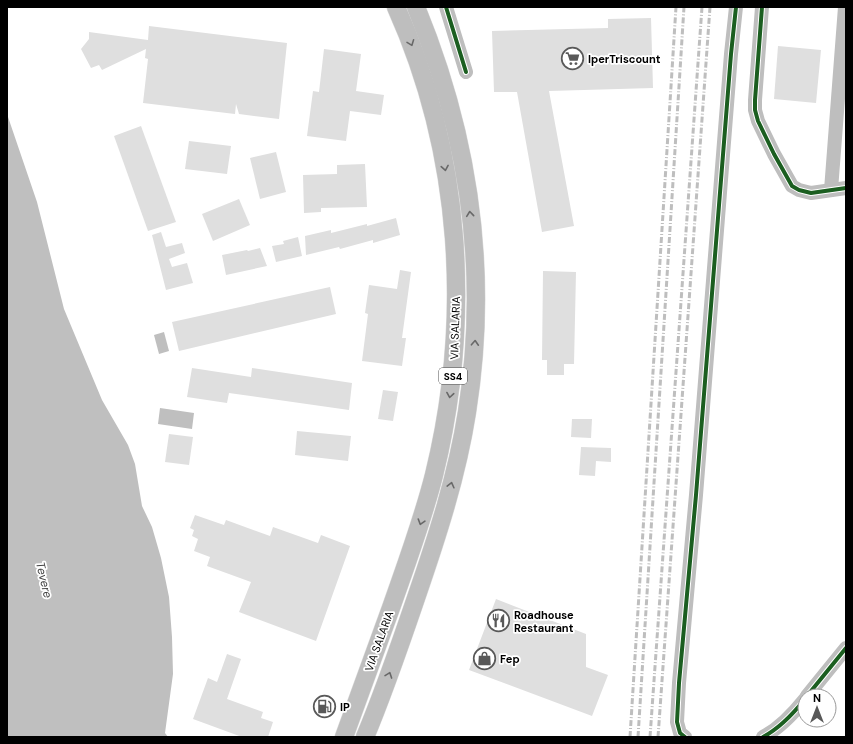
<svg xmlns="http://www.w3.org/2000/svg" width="853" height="744" viewBox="0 0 853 744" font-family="'DM Sans',sans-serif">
	<rect width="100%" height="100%" fill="#fff"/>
	<g fill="#bfbfbf">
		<path d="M7 114 37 202 64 309 102 400 128 445 135 464 142 506 152 527 161 558 169 597 172 637 173 674 165 733 168 737H7Z"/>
		<path d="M164 332 169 351 159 354 154 335Z"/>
		<path d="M160 408 194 413 192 429 158 424Z"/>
	</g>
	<g fill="#dfdfdf">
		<path d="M651 18 653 88 549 91 574 226 542 232 517 92H494L492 31 608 28V19Z"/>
		<path d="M149 26 287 43 279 119 239 114 236 104 235 114 143 103 148 59 145 58 146 49 102 70 99 65 91 68 81 49 89 39V32L148 40Z"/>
		<path d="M778 46 821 50 816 103 774 99Z"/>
		<path d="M324 49 361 54 356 91 384 95 381 115 350 111 346 141 307 136 313 91 319 92Z"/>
		<path d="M141 126 176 222 148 231 114 136Z"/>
		<path d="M189 141 231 146 227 174 185 169Z"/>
		<path d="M276 152 286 192 260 199 250 158Z"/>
		<path d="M365 164 367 207 321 208V212L304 213 303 175 337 174V165Z"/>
		<path d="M239 199 250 225 213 241 202 214Z"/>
		<path d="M396 218 400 235 373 243V240L340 249 339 247 306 255 305 236 331 230V233L367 224V226Z"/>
		<path d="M161 232 166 247 182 243 185 253 169 259 172 267 187 263 193 283 166 290 152 235Z"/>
		<path d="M298 237 302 256 276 262 272 246 284 244 283 241Z"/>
		<path d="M260 248 267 266 226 275 222 255 247 250 248 251Z"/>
		<path d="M400 270 411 272 402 338H406L402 366 362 361 368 314 365 313 369 285 397 289Z"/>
		<path d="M543 271 576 272 574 364H564V375H547V360H542Z"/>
		<path d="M330 287 336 314 179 351 172 322Z"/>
		<path d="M192 368 251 377 252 368 352 383 349 410 229 393 227 403 187 397Z"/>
		<path d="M383 390 398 392 393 421 378 419Z"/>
		<path d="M572 419H592L591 438 571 437Z"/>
		<path d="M297 431 351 436 348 461 295 455Z"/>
		<path d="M169 434 193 437 189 465 165 462Z"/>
		<path d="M581 447 611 448V462L596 461 595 476 579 475Z"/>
		<path d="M195 515 224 525 226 520 270 536 273 527 318 543 321 535 350 546 316 641 239 612 251 582 207 566 210 557 194 551 198 539 192 536 194 530 190 528Z"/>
		<path d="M496 599 586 634V667L608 675 592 716 469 670Z"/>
		<path d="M227 654 241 659 227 699 263 712 261 718 273 722 268 737H242L193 719 208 678 217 682Z"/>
	</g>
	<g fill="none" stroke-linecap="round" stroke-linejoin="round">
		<defs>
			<g id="major">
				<path d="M344 737C360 693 376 649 392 605 407 562 423 519 434 475 472 320 462 154 396 7"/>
				<path d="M365 737C384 692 400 645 416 598 437 537 457 476 467 412 489 273 469 136 416 7"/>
			</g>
		</defs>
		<use href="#major" stroke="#dbdbdb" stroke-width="19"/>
		<g stroke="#bebebe" stroke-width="14">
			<path d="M446 7 466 72"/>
			<path d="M762 7 755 100V110L758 121 774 154 792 186 799 190 811 193 846 188"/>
			<path d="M831 190 845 7"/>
			<path d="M807 696 846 648"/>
			<path d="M685 737 680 733 677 722 679 683 696 495 731 54 736 7"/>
			<path d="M763 737C780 728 793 714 805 699"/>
		</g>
		<use href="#major" stroke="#bebebe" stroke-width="18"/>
		<g stroke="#bebebe" stroke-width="3" stroke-dasharray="6 2 1 2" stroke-linecap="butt">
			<path d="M630 737 676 7"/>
			<path d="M638 737 684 7"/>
			<path d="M650 737 702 7"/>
			<path d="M658 737 710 7"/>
		</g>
		<defs>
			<g id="cycleway">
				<path d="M446 7 466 72"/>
				<path d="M762 7 755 100V110L758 121 774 154 792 186 799 190 811 193 846 188"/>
				<path d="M807 696 846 648"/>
				<path d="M685 737 680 733 677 722 679 683 696 495 731 54 736 7"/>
				<path d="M763 737C780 728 793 714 805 699"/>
			</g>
		</defs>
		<use href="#cycleway" stroke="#fff" stroke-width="6"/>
		<use href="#cycleway" stroke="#1b5e20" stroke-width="4"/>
	</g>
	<defs><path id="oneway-chevron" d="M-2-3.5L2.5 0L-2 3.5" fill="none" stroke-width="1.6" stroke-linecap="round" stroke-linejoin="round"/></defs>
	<g stroke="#686868">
		<use href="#oneway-chevron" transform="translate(411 43) rotate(69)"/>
		<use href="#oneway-chevron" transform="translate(445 168) rotate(80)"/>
		<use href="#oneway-chevron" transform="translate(470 214) rotate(-96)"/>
		<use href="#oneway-chevron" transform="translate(475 343) rotate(-87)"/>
		<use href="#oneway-chevron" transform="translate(450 395) rotate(99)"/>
		<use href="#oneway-chevron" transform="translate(451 485) rotate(-76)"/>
		<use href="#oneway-chevron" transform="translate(421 522) rotate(107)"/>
		<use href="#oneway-chevron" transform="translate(389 675) rotate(-70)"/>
	</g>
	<defs>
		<symbol id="supermarket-ring" viewBox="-11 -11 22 22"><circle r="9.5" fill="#fff" stroke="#595959" stroke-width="1.5"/><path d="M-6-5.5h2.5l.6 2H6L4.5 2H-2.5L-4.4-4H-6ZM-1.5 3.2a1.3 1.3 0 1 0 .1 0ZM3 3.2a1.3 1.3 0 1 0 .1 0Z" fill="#595959"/></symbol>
		<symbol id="restaurant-ring" viewBox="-11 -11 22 22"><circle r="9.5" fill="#fff" stroke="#595959" stroke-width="1.5"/><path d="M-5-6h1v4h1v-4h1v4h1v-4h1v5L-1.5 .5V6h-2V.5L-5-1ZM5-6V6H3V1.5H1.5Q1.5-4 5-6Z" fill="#595959"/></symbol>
		<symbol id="shop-ring" viewBox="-11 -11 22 22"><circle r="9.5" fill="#fff" stroke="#595959" stroke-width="1.5"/><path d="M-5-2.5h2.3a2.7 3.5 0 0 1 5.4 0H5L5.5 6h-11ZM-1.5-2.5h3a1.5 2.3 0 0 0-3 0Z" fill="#595959"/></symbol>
		<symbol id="fuel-ring" viewBox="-11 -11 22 22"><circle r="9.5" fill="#fff" stroke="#595959" stroke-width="1.5"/><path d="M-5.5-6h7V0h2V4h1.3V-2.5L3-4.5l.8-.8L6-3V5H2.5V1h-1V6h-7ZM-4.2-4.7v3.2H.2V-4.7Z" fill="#595959"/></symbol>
	</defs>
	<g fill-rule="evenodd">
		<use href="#supermarket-ring" x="560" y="46" width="25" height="25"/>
		<use href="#restaurant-ring" x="486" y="608" width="25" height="25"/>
		<use href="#shop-ring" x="472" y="646" width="25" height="25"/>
		<use href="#fuel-ring" x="312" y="694" width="25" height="25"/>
	</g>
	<g text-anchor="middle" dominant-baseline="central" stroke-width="3.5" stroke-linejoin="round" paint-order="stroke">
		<rect fill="#fff" stroke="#4c4c4c" stroke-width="1" x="439" y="368" width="28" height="16" rx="3"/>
		<g font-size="10" font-weight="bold" fill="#000">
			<text x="453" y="376">SS4</text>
		</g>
		<g font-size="11" font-weight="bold" fill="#000" stroke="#fff" text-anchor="start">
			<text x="588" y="59">IperTriscount</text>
			<text x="514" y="615">Roadhouse<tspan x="514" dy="13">Restaurant</tspan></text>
			<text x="500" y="659">Fep</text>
			<text x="340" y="707">IP</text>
		</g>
		<g font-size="11" fill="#000" stroke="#fff">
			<text transform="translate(455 328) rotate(-88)">VIA SALARIA</text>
			<text transform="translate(379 641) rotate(-70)">VIA SALARIA</text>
		</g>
		<g font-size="12" font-style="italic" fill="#444" stroke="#fff">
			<text transform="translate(44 580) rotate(77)">Tevere</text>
		</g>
	</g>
	<rect width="853" height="744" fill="none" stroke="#000000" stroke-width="16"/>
	<g transform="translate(817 708)"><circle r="19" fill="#ffffff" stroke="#999999"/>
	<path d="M0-3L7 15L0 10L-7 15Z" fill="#595959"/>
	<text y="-6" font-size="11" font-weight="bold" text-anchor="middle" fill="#000000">N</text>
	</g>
</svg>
